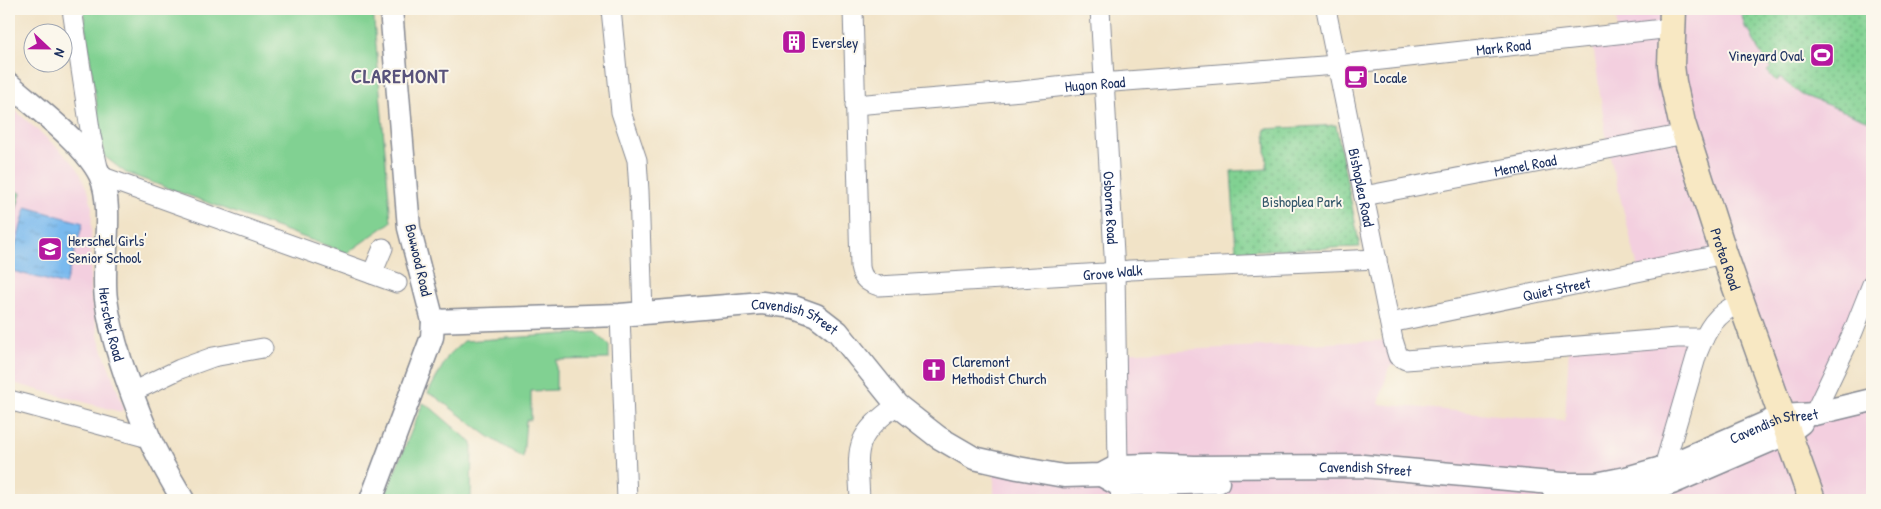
<svg xmlns="http://www.w3.org/2000/svg" width="1881" height="509" viewBox="0 0 1881 509" font-family="'Patrick Hand',sans-serif">
	<defs>
		<pattern id="park-dots" width="8" height="8" patternUnits="userSpaceOnUse" patternTransform="scale(1.25)"><rect width="8" height="8" fill="#81d192"/><path d="M2 2h.1M6 6h.1" fill="none" stroke="#69aa7a" stroke-width="1.8" stroke-linecap="round"/></pattern>
		<pattern id="water-ripples" width="26" height="14" patternUnits="userSpaceOnUse" patternTransform="scale(1.25)"><rect width="26" height="14" fill="#7abaee"/><path d="M2 4q2-2 4 0t4 0M15 11q2-2 4 0t4 0" fill="none" stroke="#6398c4"/></pattern>
	</defs>
	<rect width="100%" height="100%" fill="#fbf7ec"/>
	<filter id="ink" filterUnits="userSpaceOnUse"><feTurbulence type="fractalNoise" baseFrequency=".02" numOctaves="2"/><feDisplacementMap in="SourceGraphic" scale="10" xChannelSelector="R" yChannelSelector="G"/><feConvolveMatrix kernelMatrix="1 2 1 2 8 2 1 2 1" color-interpolation-filters="sRGB"/></filter>
	<filter id="wash" filterUnits="userSpaceOnUse"><feTurbulence type="fractalNoise" baseFrequency=".0096" numOctaves="4" result="noise"/><feDisplacementMap in="SourceGraphic" scale="20" xChannelSelector="R" yChannelSelector="G"/><feGaussianBlur stdDeviation="1.12" result="paint"/><feColorMatrix in="noise" values="0 0 0 0 0 0 0 0 0 0 0 0 0 0 0 0 0 1.4 0 .05"/><feComposite in="paint" operator="in"/></filter>
	<g filter="url(#wash)">
		<rect width="100%" height="100%" fill="#f1e3c7"/>
		<g fill="#f3cfdf">
			<path d="M1615 9H1740L1746 30H1749L1758 50 1771 68 1767 71 1776 81 1780 78 1802 95 1872 122V284L1814 414 1872 400V500H994V464L1118 466 1117 353 1393 340 1406 360 1389 367 1379 404 1565 421 1569 347 1693 339 1659 486 1787 433 1724 254 1639 272 1608 149 1592 38 1618 33Z"/>
			<path d="M9 105 69 158 78 169 89 193 92 206 90 293 99 340 124 408 121 412 9 382Z"/>
		</g>
		<g fill="#81d192" stroke="#4e8078">
			<path d="M83 9H373L391 222 347 253 126 173 104 156Z"/>
			<path d="M9 189 21 193 9 234Z"/>
			<path d="M595 332 609 345V359L556 360V390L531 391V420H526L523 458 488 436 436 397 428 393 448 356 464 341Z"/>
			<path d="M423 403 430 407 472 443 471 500H383Z"/>
		</g>
		<g fill="url(#park-dots)" stroke="#4e8078">
			<path d="M1740 9H1872V122L1802 95 1780 78 1776 81 1767 71 1771 68 1758 50 1749 30H1746Z"/>
			<path d="M1336 125 1360 247 1236 251 1231 171 1267 169 1265 129Z"/>
		</g>
		<path fill="url(#water-ripples)" stroke="#4a74a6" d="M26 207 83 223 65 285 9 270Z"/>
	</g>
	<g filter="url(#ink)">
		<g fill="none" stroke-linecap="round" stroke-linejoin="round">
			<defs>
				<g id="minor">
					<path d="M72 9 91 136 100 176 397 283"/>
					<path d="M611 9 621 112 637 160 639 191 643 314"/>
					<path id="s1" d="M853 9 860 267C862 279 868 283 879 286L1104 273 1130 270 1377 259"/>
					<path id="s2" d="M1100 9 1115 272 1118 466 1121 500"/>
					<path id="s3" d="M1326 9 1393 340 1398 356 1406 360 1677 338H1704"/>
					<path id="s4" d="M855 105 1022 91 1074 85 1336 65 1672 28"/>
					<path id="s5" d="M1364 196 1685 134"/>
					<path d="M372 274 383 248"/>
					<path d="M620 315 627 500"/>
					<path id="s6" d="M1390 323 1724 254"/>
					<path d="M132 392 180 369 213 357 263 348"/>
					<path d="M9 400 149 438"/>
					<path d="M1814 414 1853 332 1872 284"/>
					<path d="M1661 477 1697 354C1707 329 1715 314 1741 302"/>
					<path d="M860 500C858 449 851 438 897 405"/>
				</g>
				<g id="tertiary">
					<path id="s7" d="M9 84C35 107 85 144 100 175 115 207 101 262 106 299 112 344 131 394 149 437 158 458 171 479 183 500"/>
					<path id="s8" d="M433 321 620 315 762 303 794 307 816 315 838 332 897 405 938 437 974 458 1018 468 1064 476 1101 475 1118 466 1149 465 1194 467 1363 466 1562 484H1596L1626 478 1665 467 1782 416 1814 414 1872 400"/>
					<path d="M1101 475 1119 485 1218 482"/>
					<path d="M1554 498 1586 500 1620 498 1644 493 1672 483 1788 433 1801 423"/>
					<path d="M371 500 432 337 433 321 409 228 391 9"/>
				</g>
				<g id="secondary">
					<path id="s9" d="M1673 9 1671 65 1673 82 1682 123 1724 254 1812 500"/>
				</g>
			</defs>
			<use href="#minor" stroke="#868992" stroke-width="21"/>
			<use href="#tertiary" stroke="#868992" stroke-width="25"/>
			<use href="#secondary" stroke="#868992" stroke-width="29"/>
			<use href="#minor" stroke="#fff" stroke-width="19"/>
			<use href="#tertiary" stroke="#fff" stroke-width="22"/>
			<use href="#secondary" stroke="#f8e8c3" stroke-width="26"/>
		</g>
	</g>
	<defs>
		<symbol id="building-square" viewBox="-11 -11 22 22"><rect x="-9" y="-9" width="18" height="18" rx="4" fill="#b5179e" stroke="#fbf7ec"/><path d="M-4-6H4V6H1V3H-1V6H-4ZM-2.5-4.3h1.7v1.8h-1.7ZM.8-4.3h1.7v1.8H.8ZM-2.5-1h1.7V.8h-1.7ZM.8-1h1.7V.8H.8Z" fill="#fff"/></symbol>
		<symbol id="stadium-square" viewBox="-11 -11 22 22"><rect x="-9" y="-9" width="18" height="18" rx="4" fill="#b5179e" stroke="#fbf7ec"/><path d="M0-5a6.5 5 0 1 0 0 10a6.5 5 0 1 0 0-10ZM-3.5-1.8h7v3.6h-7Z" fill="#fff"/></symbol>
		<symbol id="cafe-square" viewBox="-11 -11 22 22"><rect x="-9" y="-9" width="18" height="18" rx="4" fill="#b5179e" stroke="#fbf7ec"/><path d="M-5.5-4.5H6V0H3Q3 3.5 0 3.5H-2.5Q-5.5 3.5-5.5 0ZM3-3.2v2h1.7v-2ZM-6 4.5H4V6H-6Z" fill="#fff"/></symbol>
		<symbol id="school-square" viewBox="-11 -11 22 22"><rect x="-9" y="-9" width="18" height="18" rx="4" fill="#b5179e" stroke="#fbf7ec"/><path d="M0-5L7-2L0 1L-7-2ZM-4 1L0 2.5L4 1V4Q0 6-4 4Z" fill="#fff"/></symbol>
		<symbol id="church-square" viewBox="-11 -11 22 22"><rect x="-9" y="-9" width="18" height="18" rx="4" fill="#b5179e" stroke="#fbf7ec"/><path d="M-1.2-6h2.4v3.5h3.3v2.4h-3.3V6h-2.4V-.1h-3.3v-2.4h3.3Z" fill="#fff"/></symbol>
	</defs>
	<g fill-rule="evenodd">
		<use href="#building-square" x="780" y="28" width="28" height="28"/>
		<use href="#stadium-square" x="1808" y="41" width="28" height="28"/>
		<use href="#cafe-square" x="1342" y="63" width="28" height="28"/>
		<use href="#school-square" x="36" y="235" width="28" height="28"/>
		<use href="#church-square" x="920" y="356" width="28" height="28"/>
	</g>
	<g text-anchor="middle" dominant-baseline="central" stroke-width="4" stroke-linejoin="round" paint-order="stroke">
		<g font-size="15" fill="#1b2f5e" stroke="#fbf7ec" text-anchor="start">
			<text x="812" y="42">Eversley</text>
			<text x="1804" y="55" text-anchor="end">Vineyard Oval</text>
			<text x="1374" y="77">Locale</text>
			<text x="68" y="240">Herschel Girls'<tspan x="68" dy="17">Senior School</tspan></text>
			<text x="952" y="361">Claremont<tspan x="952" dy="17">Methodist Church</tspan></text>
		</g>
		<g font-size="15" fill="#1b2f5e" stroke="#fbf7ec">
			<text stroke="none"><textPath href="#s4" startOffset="651">Mark Road</textPath></text>
			<text stroke="none"><textPath href="#s4" startOffset="241">Hugon Road</textPath></text>
			<text stroke="none"><textPath href="#s5" startOffset="164">Memel Road</textPath></text>
			<text stroke="none"><textPath href="#s3" startOffset="182">Bishoplea Road</textPath></text>
			<text stroke="none"><textPath href="#s2" startOffset="199">Osborne Road</textPath></text>
			<text stroke="none"><textPath href="#s9" startOffset="258">Protea Road</textPath></text>
			<text transform="translate(419 260) rotate(77)">Bowwood Road</text>
			<text stroke="none"><textPath href="#s1" startOffset="521">Grove Walk</textPath></text>
			<text stroke="none"><textPath href="#s6" startOffset="170">Quiet Street</textPath></text>
			<text stroke="none"><textPath href="#s8" startOffset="365">Cavendish Street</textPath></text>
			<text stroke="none"><textPath href="#s7" startOffset="280">Herschel Road</textPath></text>
			<text stroke="none"><textPath href="#s8" startOffset="1416">Cavendish Street</textPath></text>
			<text stroke="none"><textPath href="#s8" startOffset="996">Cavendish Street</textPath></text>
		</g>
		<g font-size="15" fill="#34586b" stroke="#fbf7ec">
			<text x="1302" y="201">Bishoplea Park</text>
		</g>
		<g font-size="20" font-weight="bold" letter-spacing="1" fill="#58527b" stroke="#fbf7ec">
			<text x="400" y="75">CLAREMONT</text>
		</g>
	</g>
	<rect width="1881" height="509" fill="none" stroke="#fbf7ec" stroke-width="30"/>
	<g transform="translate(48 48) rotate(112)"><circle r="24" fill="#fbf7ec" stroke="#a1a7b3"/>
	<path d="M0-4L9 19L0 12L-9 19Z" fill="#b5179e"/>
	<text y="-8" font-size="14" font-weight="bold" text-anchor="middle" fill="#1b2f5e">N</text>
	</g>
</svg>
